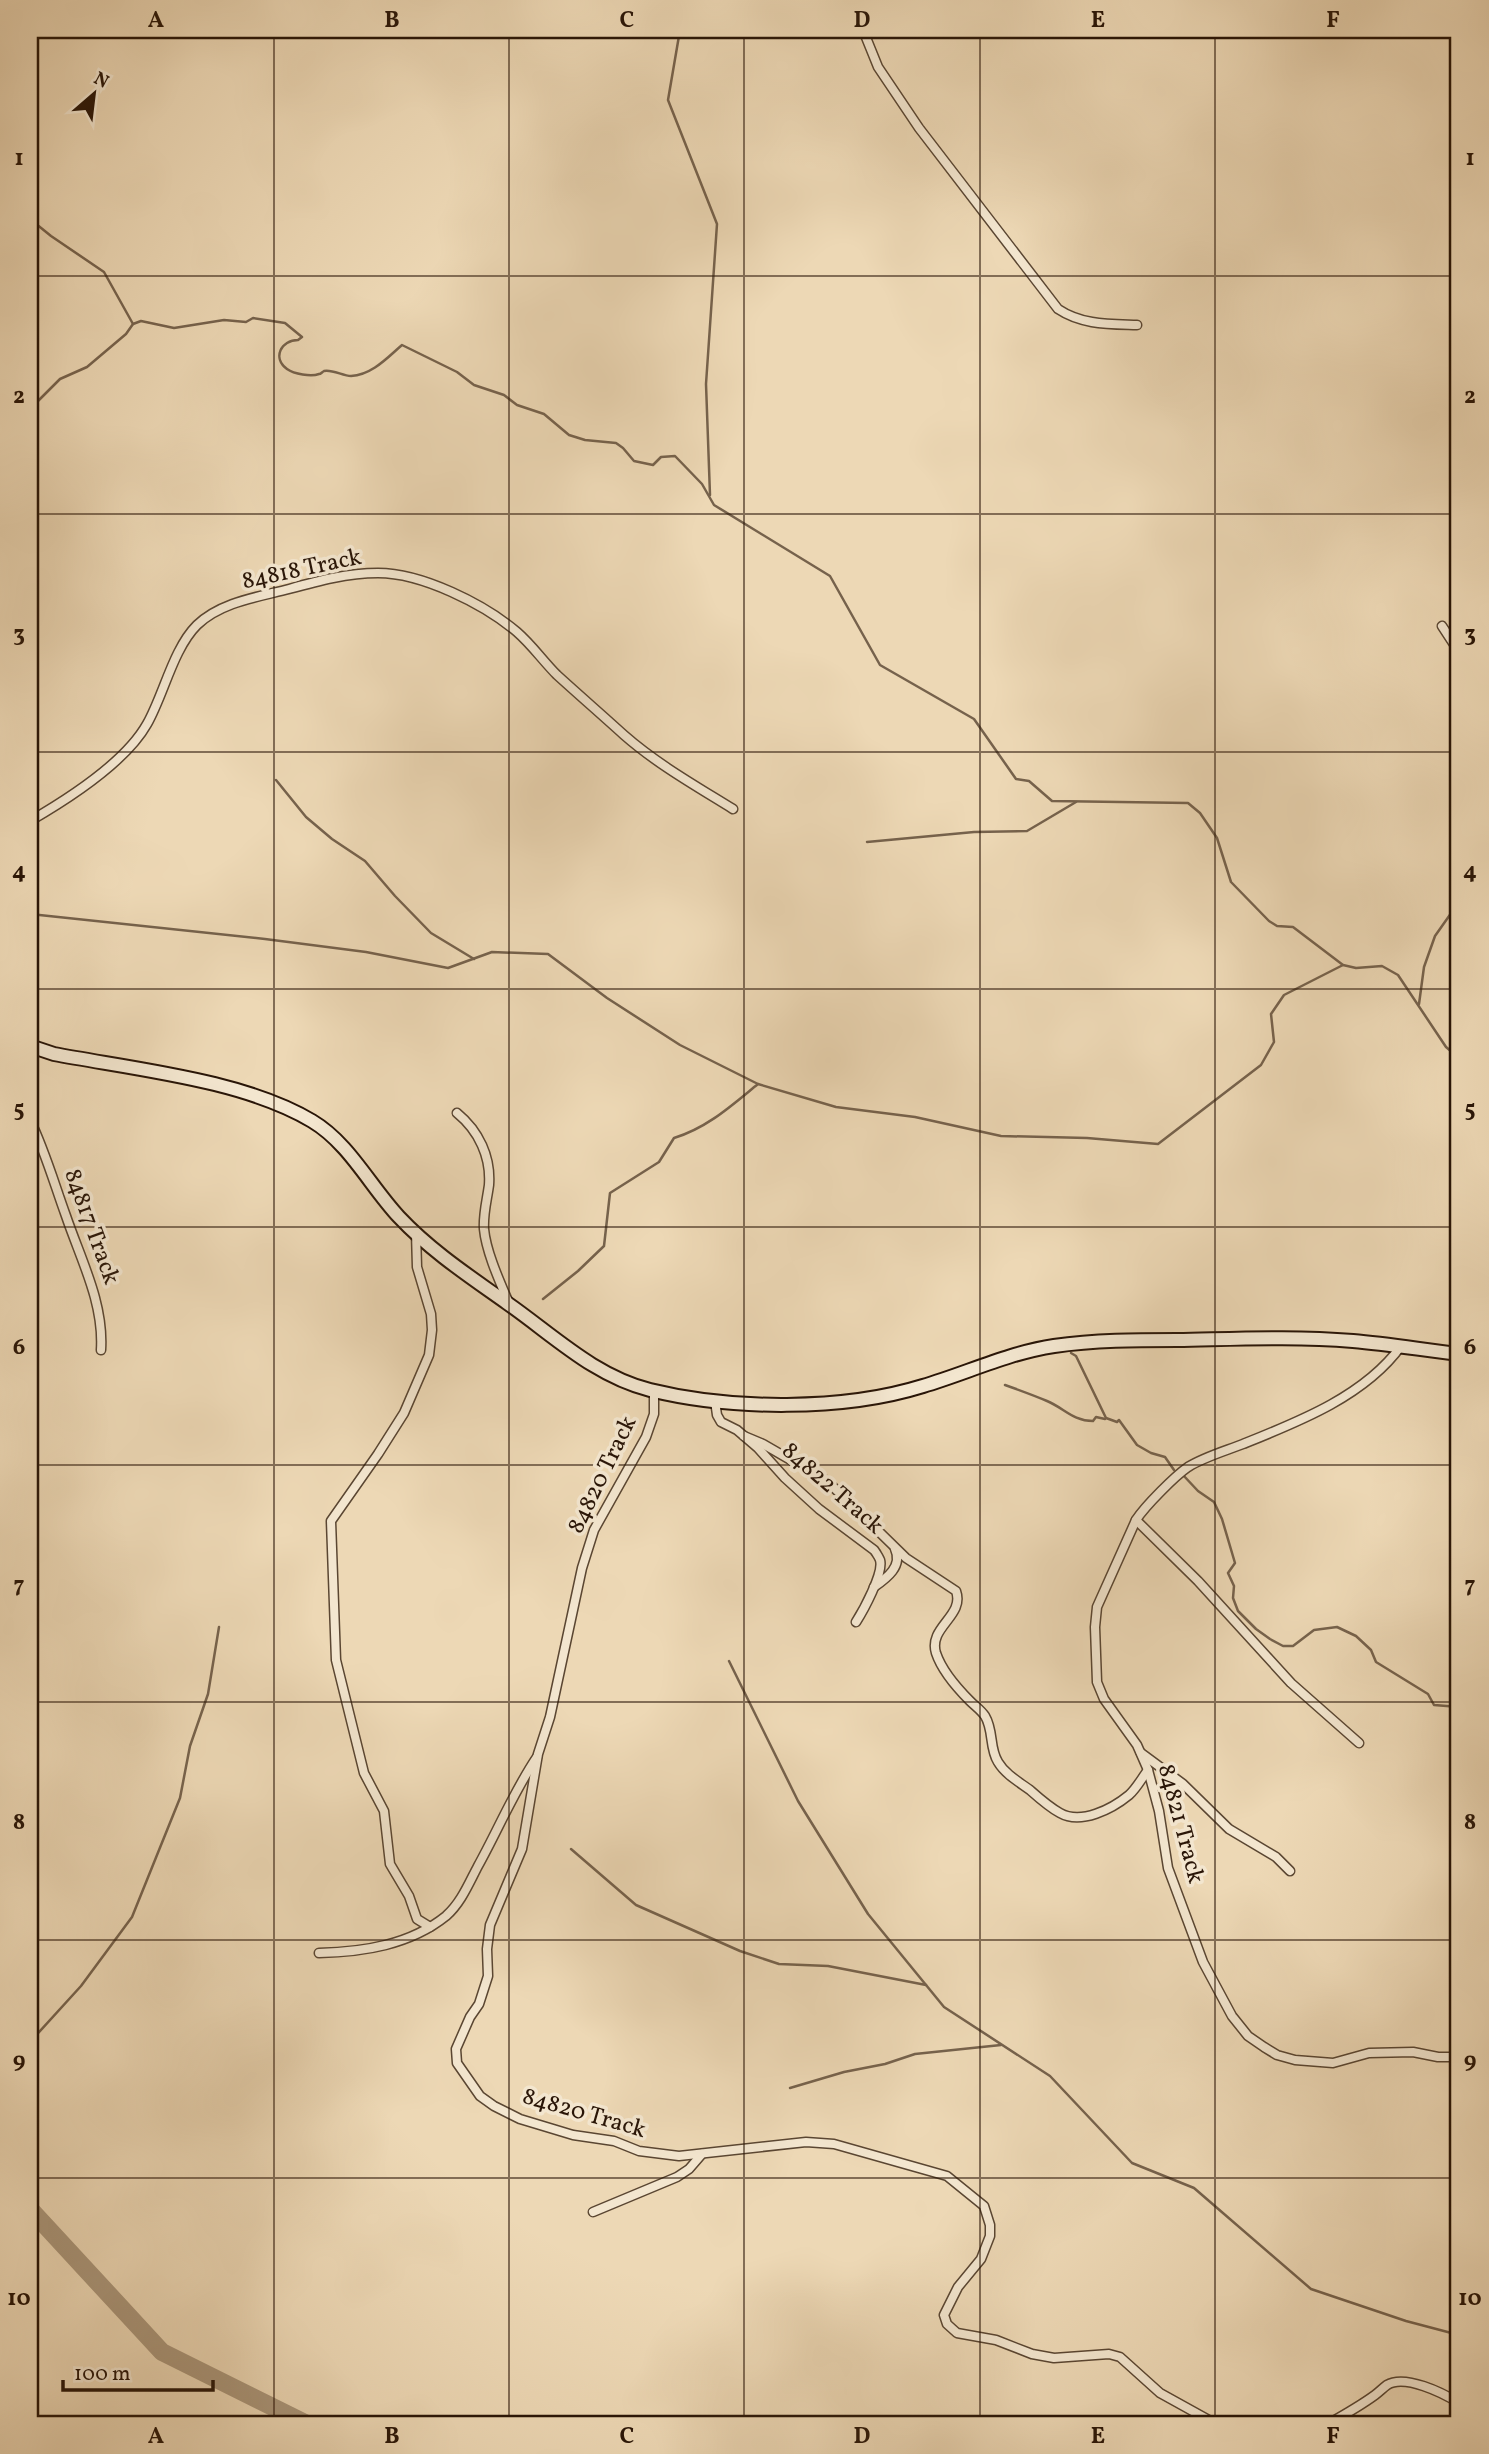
<svg xmlns="http://www.w3.org/2000/svg" width="1489" height="2454" viewBox="0 0 1489 2454" font-family="Vollkorn,serif">
	<rect width="100%" height="100%" fill="#edd8b5"/>
	<filter id="stains"><feTurbulence type="fractalNoise" baseFrequency=".00286" numOctaves="4"/><feColorMatrix values="0 0 0 0 .2 0 0 0 0 .09 0 0 0 0 .02 0 0 0 .5 -.17"/></filter>
	<radialGradient id="worn" r=".72"><stop offset=".6" stop-color="#630" stop-opacity="0"/><stop offset="1" stop-color="#630" stop-opacity=".3"/></radialGradient>
	<g fill="none" stroke-linecap="round" stroke-linejoin="round">
		<g stroke="#76624c" stroke-width="2.5">
			<path d="M680 30 668 100 717 224 706 384 710 495"/>
			<path d="M30 219 51 236 104 272 133 324 141 321 174 328 224 320 246 322 253 318 285 323 302 337 298 340C281 340 272 358 287 369 294 374 311 377 319 374 321 374 322 372 324 371 332 369 343 376 351 376 372 375 388 357 402 345L457 372 474 385 504 395 517 405 544 414 569 435 585 440 616 443 623 448 634 461 653 465 661 457 675 456 702 484 714 505 830 576 880 665 974 719 1016 779 1029 781 1052 801 1188 803 1200 813 1217 838 1231 882 1269 921 1277 926 1293 927 1343 965 1356 968 1382 966 1398 975 1446 1047 1453 1053H1459"/>
			<path d="M30 409 60 379 87 367 126 334 133 324"/>
			<path d="M276 780 306 817 332 839 365 861 395 896 431 933 474 959"/>
			<path d="M867 842 974 832 1027 831 1076 802"/>
			<path d="M30 914 265 939 366 952 448 968 492 952 548 954 607 998 680 1045 758 1084 836 1107 915 1117 1001 1136 1087 1138 1158 1144 1261 1065 1274 1042 1271 1014 1284 995 1343 965"/>
			<path d="M1419 1004 1424 967 1435 936 1454 909 1459 880"/>
			<path d="M543 1299 578 1271 604 1246 610 1193 659 1162 674 1138C707 1128 731 1106 758 1084"/>
			<path d="M1071 1353 1076 1356 1106 1418 1117 1422 1119 1420 1137 1445 1151 1453 1165 1457 1174 1470"/>
			<path d="M1005 1385C1019 1390 1033 1395 1047 1401 1064 1408 1073 1421 1093 1421L1096 1417 1105 1419"/>
			<path d="M1183 1475 1198 1491 1214 1502 1222 1519 1235 1563 1228 1573 1234 1586 1233 1598 1238 1611 1256 1629 1270 1639 1283 1646H1293L1314 1630 1337 1627 1356 1636 1371 1650 1376 1662 1428 1694 1434 1705 1459 1707"/>
			<path d="M729 1661 798 1801 868 1914 944 2007 1050 2076 1132 2163 1194 2188 1311 2289 1406 2321 1459 2335"/>
			<path d="M571 1849 636 1905 740 1951 779 1964 828 1966 926 1985"/>
			<path d="M30 2042 81 1986 132 1917 180 1798 190 1746 208 1694 219 1627"/>
			<path d="M790 2088 844 2072 885 2064 915 2054 1001 2045"/>
		</g>
		<path stroke="#aa967a" stroke-width="18" d="M30 2209 162 2352 307 2424"/>
		<defs>
			<g id="street">
				<path d="M863 30 878 67 919 128 1058 309C1082 325 1109 324 1137 325"/>
				<path d="M1442 626 1459 652"/>
				<path d="M30 821C68 799 125 763 147 724 164 694 173 649 197 625 221 602 258 597 289 589 318 581 347 573 378 573 422 573 484 604 517 632 532 645 543 661 557 675 579 695 602 715 624 735 657 764 696 786 733 809"/>
				<path d="M457 1113C479 1131 491 1157 489 1185 487 1200 483 1214 484 1229 486 1251 499 1280 508 1301"/>
				<path d="M30 1120C45 1151 54 1183 66 1216 81 1260 104 1303 101 1350"/>
				<path d="M416 1233 417 1267 431 1314 432 1330 429 1355 404 1413 378 1454 331 1521 336 1660 364 1773 384 1811 390 1864 409 1896 417 1919 430 1927"/>
				<path d="M1401 1346C1365 1396 1298 1422 1243 1444 1225 1451 1204 1457 1188 1467 1175 1476 1145 1506 1136 1520L1097 1607 1095 1627 1097 1682 1104 1699 1137 1745 1148 1770 1159 1811 1168 1868 1203 1962 1232 2016 1248 2036 1264 2047 1277 2055 1295 2060 1333 2063 1369 2053 1413 2052 1438 2057H1459"/>
				<path d="M654 1391V1414L646 1437 594 1530 582 1568 550 1717 538 1754 522 1849 490 1925 487 1949 488 1976 479 2004 470 2017 456 2049 457 2063 480 2096 494 2106 520 2119 573 2135 614 2141 639 2151 679 2156 806 2142 834 2144 947 2176 984 2206 990 2225V2236L981 2259 958 2287 944 2315 947 2324 957 2333 996 2340 1032 2354 1054 2358 1109 2354 1120 2357 1160 2393 1216 2424"/>
				<path d="M715 1401 717 1415 721 1422 737 1430 758 1448 785 1478 819 1509 874 1550C875 1551 880 1559 880 1560 884 1573 863 1611 856 1622"/>
				<path d="M744 1436 763 1444 827 1481 906 1558 956 1591C965 1616 928 1627 936 1653 942 1671 957 1688 970 1701 975 1706 981 1710 985 1716 994 1731 989 1748 998 1762 1005 1774 1019 1782 1030 1790 1039 1798 1049 1807 1060 1813 1081 1825 1112 1809 1129 1795 1136 1789 1142 1778 1148 1770"/>
				<path d="M1136 1520 1198 1581 1291 1683 1359 1743"/>
				<path d="M874 1587C887 1578 903 1566 895 1549"/>
				<path d="M1141 1753 1183 1784 1229 1829 1276 1857 1290 1871"/>
				<path d="M319 1953C363 1952 410 1945 446 1916 461 1903 469 1883 478 1866 498 1830 514 1791 537 1757"/>
				<path d="M593 2212 677 2177 689 2169 702 2154"/>
				<path d="M1328 2424C1344 2415 1360 2406 1375 2395 1379 2392 1383 2388 1387 2385 1405 2374 1443 2393 1459 2403"/>
			</g>
			<path id="secondary" d="M30 1046 54 1054C133 1069 244 1080 312 1121 349 1143 370 1186 399 1217 431 1251 469 1276 507 1303 553 1335 594 1376 650 1390 731 1410 843 1411 923 1386 967 1373 1008 1353 1054 1346 1095 1340 1136 1340 1177 1340 1235 1339 1294 1336 1353 1341 1388 1344 1424 1350 1459 1354"/>
		</defs>
		<use href="#street" stroke="#5a4632" stroke-width="11"/>
		<use href="#secondary" stroke="#291507" stroke-width="16"/>
		<use href="#street" stroke="#f3e6cf" stroke-width="8"/>
		<use href="#secondary" stroke="#f3e6cf" stroke-width="12"/>
	</g>
	<path fill="none" stroke="#291507" stroke-width="2" stroke-opacity="0.55" d="M274 30V2424M509 30V2424M744 30V2424M980 30V2424M1215 30V2424M30 276H1459M30 514H1459M30 752H1459M30 989H1459M30 1227H1459M30 1465H1459M30 1702H1459M30 1940H1459M30 2178H1459"/>
	<g text-anchor="middle" dominant-baseline="central" stroke-width="7" stroke-linejoin="round" paint-order="stroke">
		<g font-size="24" fill="#291507" stroke="#f3e6cf">
			<text transform="translate(302 570) rotate(-12)">84818 Track</text>
			<text transform="translate(91 1227) rotate(70)">84817 Track</text>
			<text transform="translate(603 1475) rotate(-64)">84820 Track</text>
			<text transform="translate(832 1489) rotate(41)">84822 Track</text>
			<text transform="translate(1180 1824) rotate(75)">84821 Track</text>
			<text transform="translate(584 2114) rotate(16)">84820 Track</text>
		</g>
	</g>
	<rect width="1489" height="2454" fill="none" stroke="#edd8b5" stroke-width="77"/>
	<g transform="translate(94 94) rotate(28)" stroke="#f3e6cf" stroke-width="5" paint-order="stroke">
	<path d="M0-5L12 26L0 18L-12 26Z" fill="#291507"/>
	<text y="-10" font-size="19" font-weight="bold" text-anchor="middle" fill="#291507">N</text>
	</g>
	<path d="M63 2380v10h150v-10" fill="none" stroke="#291507" stroke-width="3.5"/>
	<text x="74" y="2380" font-size="21" fill="#291507" stroke="#f3e6cf" stroke-width="5" paint-order="stroke">100 m</text>
	<rect x="38" y="38" width="1412" height="2378" fill="none" stroke="#291507" stroke-width="2.5"/>
	<g font-size="23" text-anchor="middle" font-weight="bold" fill="#291507">
		<text x="156" y="27">A</text>
		<text x="392" y="27">B</text>
		<text x="627" y="27">C</text>
		<text x="862" y="27">D</text>
		<text x="1098" y="27">E</text>
		<text x="1333" y="27">F</text>
		<text x="19" y="165">1</text>
		<text x="1470" y="165">1</text>
		<text x="19" y="403">2</text>
		<text x="1470" y="403">2</text>
		<text x="19" y="641">3</text>
		<text x="1470" y="641">3</text>
		<text x="19" y="878">4</text>
		<text x="1470" y="878">4</text>
		<text x="19" y="1116">5</text>
		<text x="1470" y="1116">5</text>
		<text x="19" y="1354">6</text>
		<text x="1470" y="1354">6</text>
		<text x="19" y="1592">7</text>
		<text x="1470" y="1592">7</text>
		<text x="19" y="1829">8</text>
		<text x="1470" y="1829">8</text>
		<text x="19" y="2067">9</text>
		<text x="1470" y="2067">9</text>
		<text x="19" y="2305">10</text>
		<text x="1470" y="2305">10</text>
		<text x="156" y="2443">A</text>
		<text x="392" y="2443">B</text>
		<text x="627" y="2443">C</text>
		<text x="862" y="2443">D</text>
		<text x="1098" y="2443">E</text>
		<text x="1333" y="2443">F</text>
	</g>
	<rect width="100%" height="100%" filter="url(#stains)"/>
	<rect width="100%" height="100%" fill="url(#worn)"/>
</svg>
